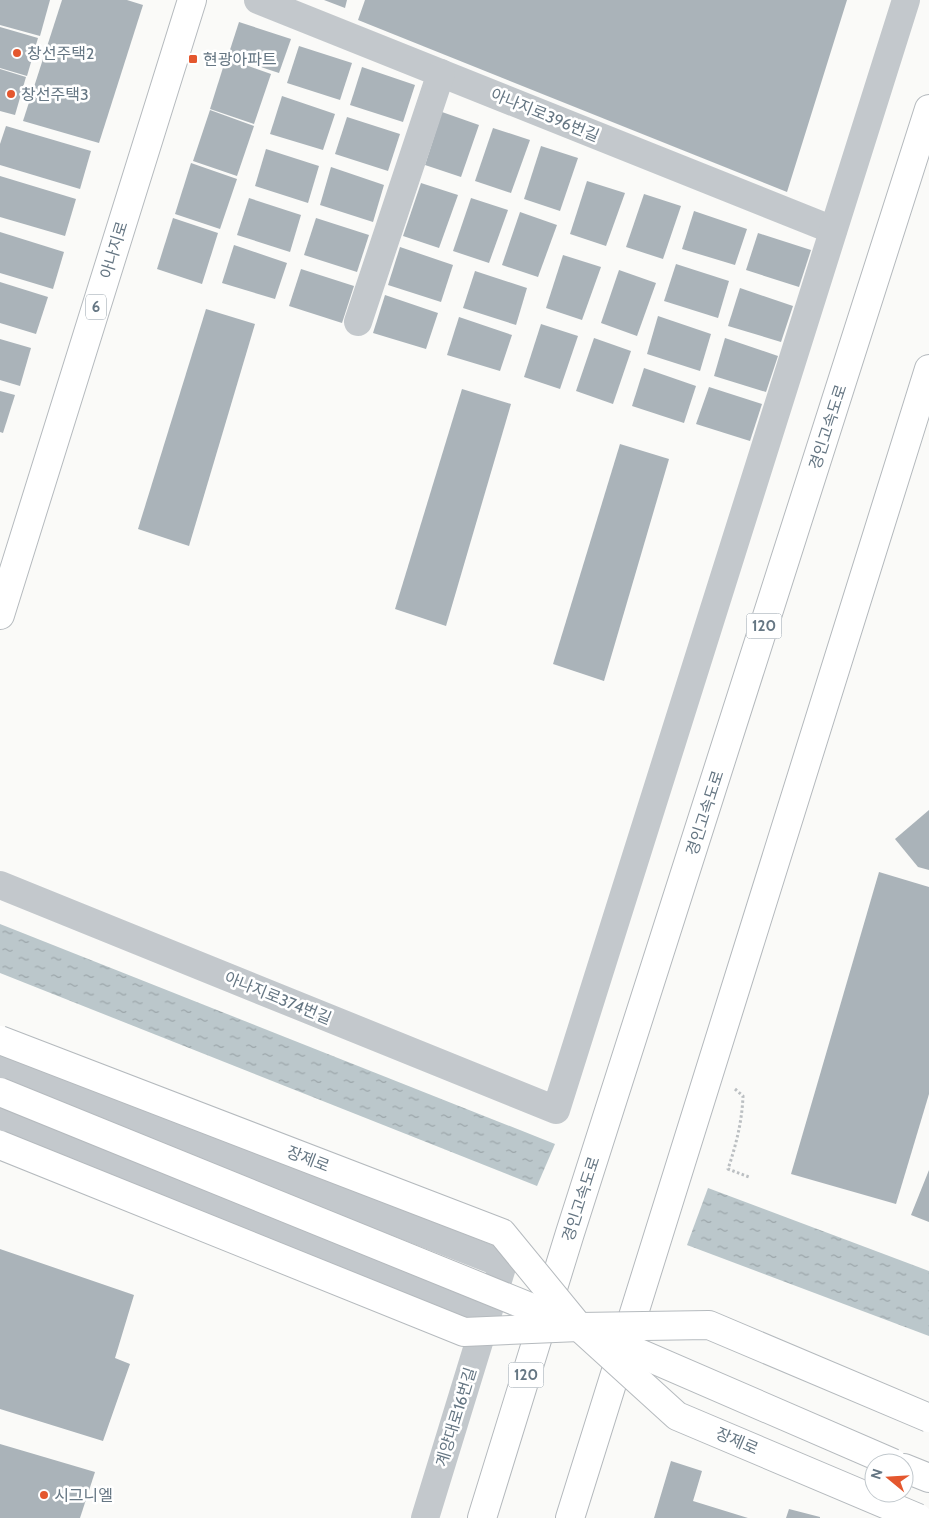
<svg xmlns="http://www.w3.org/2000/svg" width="929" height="1518" viewBox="0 0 929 1518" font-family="Cabin,'Noto Sans KR',sans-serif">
	<defs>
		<pattern id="water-ripples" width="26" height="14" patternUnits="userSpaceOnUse" patternTransform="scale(1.25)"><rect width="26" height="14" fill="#bbc7cb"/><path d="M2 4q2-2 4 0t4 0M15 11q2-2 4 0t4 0" fill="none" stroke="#9ca6aa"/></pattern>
	</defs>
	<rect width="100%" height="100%" fill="#fafaf8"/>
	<g fill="url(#water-ripples)">
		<path d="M0 924 555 1144 537 1186 0 973Z"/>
		<path d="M708 1188 929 1271V1336L687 1245Z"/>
	</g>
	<g fill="#aab3b9">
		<path d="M0 0H50L40 36 0 25Z"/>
		<path d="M62 0H127L143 5 99 143 23 121Z"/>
		<path d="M324 0H347L345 8Z"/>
		<path d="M365 0H847L787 192 358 20Z"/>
		<path d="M239 22 291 39 279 73 228 56Z"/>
		<path d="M0 27 38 38 27 76 0 68Z"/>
		<path d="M299 46 352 63 340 100 287 83Z"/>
		<path d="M226 58 271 74 254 124 210 109Z"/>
		<path d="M362 67 415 85 403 122 350 105Z"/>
		<path d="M0 69 26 77 15 115 0 111Z"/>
		<path d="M282 96 335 114 323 150 270 134Z"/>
		<path d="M210 110 254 126 237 176 193 161Z"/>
		<path d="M442 112 479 125 461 177 425 165Z"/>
		<path d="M347 117 400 134 388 171 335 154Z"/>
		<path d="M6 126 91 151 80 189 0 165V144Z"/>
		<path d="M493 128 530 140 511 193 475 181Z"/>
		<path d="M541 146 578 158 560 211 524 199Z"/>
		<path d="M266 149 319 166 308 203 255 186Z"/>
		<path d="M191 163 237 179 220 229 175 214Z"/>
		<path d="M331 167 384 185 373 222 320 205Z"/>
		<path d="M0 176 76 199 65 236 0 217Z"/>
		<path d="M587 181 625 193 606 246 570 234Z"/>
		<path d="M421 183 458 195 439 248 403 236Z"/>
		<path d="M644 194 681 206 663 259 626 247Z"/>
		<path d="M249 198 301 215 290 252 237 235Z"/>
		<path d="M471 198 508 210 489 263 453 251Z"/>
		<path d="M694 211 747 229 735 265 682 249Z"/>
		<path d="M520 212 557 225 538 277 502 265Z"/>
		<path d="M173 218 218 233 202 284 157 269Z"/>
		<path d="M316 218 369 235 357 272 304 255Z"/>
		<path d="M0 232 64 252 53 289 0 273Z"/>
		<path d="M758 233 811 250 799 287 746 270Z"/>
		<path d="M234 245 287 263 275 299 222 283Z"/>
		<path d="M400 247 453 265 441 302 388 285Z"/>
		<path d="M563 255 601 267 582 320 546 308Z"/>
		<path d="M676 264 729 281 718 318 664 301Z"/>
		<path d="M301 269 354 286 342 323 289 306Z"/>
		<path d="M619 270 656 283 637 336 601 323Z"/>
		<path d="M475 271 527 288 516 325 463 308Z"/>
		<path d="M0 282 48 297 36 334 0 323Z"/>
		<path d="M740 288 793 306 781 342 728 326Z"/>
		<path d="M385 295 438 313 426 349 373 333Z"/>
		<path d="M206 309 255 324 189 546 138 529Z"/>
		<path d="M658 316 711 334 700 371 647 354Z"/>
		<path d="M459 317 512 335 500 371 447 355Z"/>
		<path d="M541 324 578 336 560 389 524 377Z"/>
		<path d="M594 338 631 351 613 404 576 391Z"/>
		<path d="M725 338 778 356 766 392 714 376Z"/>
		<path d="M0 339 31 348 20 386 0 380Z"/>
		<path d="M644 368 696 386 684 423 632 406Z"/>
		<path d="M709 387 762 404 750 441 696 424Z"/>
		<path d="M462 389 511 404 446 626 395 609Z"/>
		<path d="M0 391 15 395 3 433 0 432Z"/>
		<path d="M620 444 669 459 604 681 553 664Z"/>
		<path d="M929 810V870L918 867 895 839Z"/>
		<path d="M879 872 929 887V1094L896 1204 791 1174Z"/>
		<path d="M929 1170V1222L911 1215Z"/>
		<path d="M0 1249 134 1295 115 1358 130 1364 103 1441 0 1409Z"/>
		<path d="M0 1444 95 1472 80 1518H0Z"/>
		<path d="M671 1461 702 1471 693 1501 748 1518H654Z"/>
		<path d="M789 1509 820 1517V1518H786Z"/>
	</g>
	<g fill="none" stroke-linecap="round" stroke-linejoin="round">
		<defs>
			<g id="major">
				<path d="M0 615 192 0"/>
				<path d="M904 1468 929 1478"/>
			</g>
			<g id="highway">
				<path d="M482 1518 570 1233 929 109"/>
				<path d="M570 1518 929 369"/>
			</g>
		</defs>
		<use href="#major" stroke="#b5babe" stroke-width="30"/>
		<use href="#highway" stroke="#b4b9bd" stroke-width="30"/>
		<path stroke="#bbbfc2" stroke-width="3" stroke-dasharray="2.5 2.5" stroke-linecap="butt" d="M735 1089 743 1096C742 1122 736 1145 728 1169L749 1177"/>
		<g stroke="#c3c8cc" stroke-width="28">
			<path d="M258 0 833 230"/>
			<path d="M358 322 441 73"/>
			<path d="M0 885 556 1110 906 0"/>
			<path d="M0 1067 503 1264 425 1518"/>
			<path d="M0 1115 487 1317"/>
		</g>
		<use href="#major" stroke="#fff" stroke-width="28"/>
		<use href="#highway" stroke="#fff" stroke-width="28"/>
		<defs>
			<g id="major-bridge">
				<path d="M0 1040 502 1233 579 1327 677 1416 918 1518"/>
				<path d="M0 1092 579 1327 893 1463"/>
				<path d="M0 1145 464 1332 579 1327 709 1325 929 1418"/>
			</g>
		</defs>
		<use href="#major-bridge" stroke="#b5babe" stroke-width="30" stroke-linecap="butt"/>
		<use href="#major-bridge" stroke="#fff" stroke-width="28"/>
	</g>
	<g fill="#e4572e" stroke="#fff" stroke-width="2">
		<circle cx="17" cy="53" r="5"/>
		<rect x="188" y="54" width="10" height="10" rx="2.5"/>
		<circle cx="11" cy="94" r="5"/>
		<circle cx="44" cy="1495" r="5"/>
	</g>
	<g text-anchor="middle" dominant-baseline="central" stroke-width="5" stroke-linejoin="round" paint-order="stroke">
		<g fill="#fff" stroke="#939fa8" stroke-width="1">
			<rect x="86" y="294.5" width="20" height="25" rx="4"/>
			<rect x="746.5" y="613.5" width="35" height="25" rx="4"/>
			<rect x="508.5" y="1362.5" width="35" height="25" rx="4"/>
		</g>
		<g font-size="15" font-weight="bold" fill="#657683">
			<text x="96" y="307">6</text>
			<text x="764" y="626">120</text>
			<text x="526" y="1375">120</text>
		</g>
		<g font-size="16" fill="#657683" stroke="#fff" text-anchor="start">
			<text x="27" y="53">창선주택2</text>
			<text x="203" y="59">현광아파트</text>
			<text x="21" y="94">창선주택3</text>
			<text x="54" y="1495">시그니엘</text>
		</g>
		<g font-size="16" fill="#657683" stroke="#fff">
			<text transform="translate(545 115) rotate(22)">아나지로396번길</text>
			<text transform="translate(114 250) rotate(-73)">아나지로</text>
			<text transform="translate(828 427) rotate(-72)">경인고속도로</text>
			<text transform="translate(705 813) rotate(-72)">경인고속도로</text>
			<text transform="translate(278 998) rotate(22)">아나지로374번길</text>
			<text transform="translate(308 1159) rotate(21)">장제로</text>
			<text transform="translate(581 1199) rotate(-72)">경인고속도로</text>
			<text transform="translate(456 1417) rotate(-73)">계양대로16번길</text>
			<text transform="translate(737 1441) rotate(23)">장제로</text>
		</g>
	</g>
	<g transform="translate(889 1478) rotate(288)"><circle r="24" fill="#ffffff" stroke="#c1c8cd"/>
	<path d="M0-4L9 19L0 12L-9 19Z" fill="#e4572e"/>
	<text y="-8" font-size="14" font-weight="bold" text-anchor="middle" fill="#657683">N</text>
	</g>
</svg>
